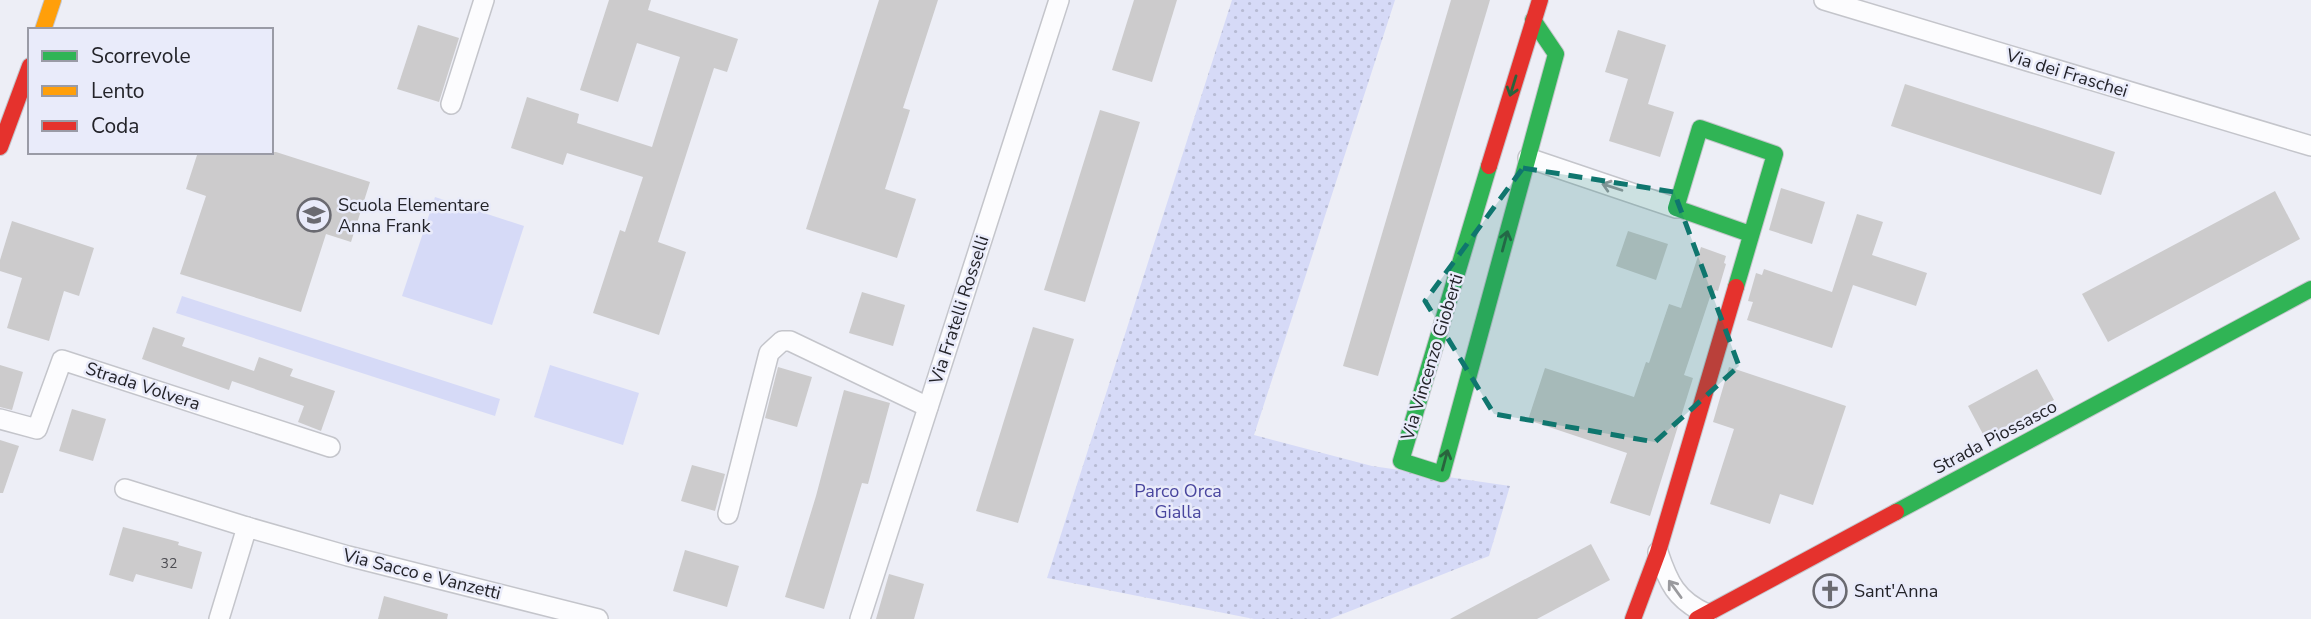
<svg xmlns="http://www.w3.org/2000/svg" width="2311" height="619" viewBox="0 0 2311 619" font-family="'Nunito Sans',sans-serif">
	<defs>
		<pattern id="park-dots" width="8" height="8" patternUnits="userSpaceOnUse" patternTransform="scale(1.75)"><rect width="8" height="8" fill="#d6daf7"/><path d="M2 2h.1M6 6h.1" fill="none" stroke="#b7bbd4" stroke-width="1.8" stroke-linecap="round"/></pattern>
	</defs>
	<rect width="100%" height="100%" fill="#edeef6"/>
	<path fill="url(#park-dots)" d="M1232 0H1395L1254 435 1372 466 1510 486 1489 556 1330 619H1254L1047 578Z"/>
	<g fill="#d6daf7">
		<path d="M435 197 524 226 492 325 402 296Z"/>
		<path d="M182 296 500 399 495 416 176 313Z"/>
		<path d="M550 365 639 393 623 445 534 417Z"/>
	</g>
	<g fill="#cccbcc">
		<path d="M609 0H651L648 10 738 39 727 72 714 68 658 242 686 252 659 335 593 313 620 230 625 232 643 177 567 153 563 165 511 148 527 97 579 114 577 123 652 147 680 57 637 43 618 102 580 90Z"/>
		<path d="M879 0H938L903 108 910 110 885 189 916 199 897 258 806 229Z"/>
		<path d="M1134 0H1177L1152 82 1112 70Z"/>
		<path d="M1451 0H1490L1378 376 1343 366Z"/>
		<path d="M418 25 459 38 439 102 397 89Z"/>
		<path d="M1618 30 1666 45 1648 104 1674 112 1660 157 1609 141 1628 79 1605 72Z"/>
		<path d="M1905 84 2115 152 2101 195 1891 126Z"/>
		<path d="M1100 110 1140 122 1085 302 1044 290Z"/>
		<path d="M198 152H276L370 182 351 242 326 234 301 312 180 274 206 196 186 189Z"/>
		<path d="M1781 188 1825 202 1812 244 1769 230Z"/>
		<path d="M2275 191 2300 239 2108 342 2082 294Z"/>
		<path d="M1857 214 1883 222 1872 255 1927 273 1916 306 1853 285 1832 348 1747 320 1753 302 1748 301 1756 273 1762 275 1764 269 1832 292Z"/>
		<path d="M12 221 94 248 79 296 64 291 49 341 7 328 22 278 0 271V260Z"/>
		<path d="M1628 231 1668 244 1656 280 1616 266Z"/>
		<path d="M1701 247 1726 256 1724 263 1726 264 1718 291 1715 290 1713 298 1710 297 1684 375 1693 378 1650 516 1610 503 1627 453 1528 420 1545 368 1634 397 1646 362 1649 363 1669 304 1681 308Z"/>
		<path d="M862 292 905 305 893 346 849 333Z"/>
		<path d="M153 327 185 338 182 346 254 371 259 357 293 369 290 376 335 391 321 431 298 422 304 406 232 381 229 390 142 359Z"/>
		<path d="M1033 327 1074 339 1018 523 976 511Z"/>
		<path d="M0 365 23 372 12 410 0 407Z"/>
		<path d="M778 367 812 377 797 427 765 418Z"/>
		<path d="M1729 367 1846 406 1813 505 1780 494 1770 524 1710 504 1734 429 1713 422Z"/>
		<path d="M2037 369 2054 400 1985 438 1968 406Z"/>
		<path d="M844 390 890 403 868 484 862 483 824 609 785 597 816 496Z"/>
		<path d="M72 409 106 419 93 461 59 451Z"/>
		<path d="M0 440 19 446 3 493H0Z"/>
		<path d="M692 465 725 474 715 511 681 501Z"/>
		<path d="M123 527 179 542 178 545 202 552 192 589 136 574 133 582 109 575Z"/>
		<path d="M1591 544 1610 580 1537 619H1450Z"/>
		<path d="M685 550 739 566 727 607 673 591Z"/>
		<path d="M889 574 924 584 914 619H876Z"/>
		<path d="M384 596 448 614 447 619H378Z"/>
	</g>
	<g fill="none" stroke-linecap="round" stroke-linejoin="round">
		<defs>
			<g id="street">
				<path d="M1824 0 2311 146"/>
				<path d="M451 104 484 0"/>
				<path d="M1528 158 1676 208"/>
				<path d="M0 419 37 429 62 360 330 447"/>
				<path d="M125 489 247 527"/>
				<path d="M728 514 769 353 782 341H790L928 407"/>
				<path d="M1658 552C1668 582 1676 600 1707 614"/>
				<path d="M219 619 247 527 348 556 598 619"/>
				<path d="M860 619 1059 0"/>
			</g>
			<g id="fast">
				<path d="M1489 166 1401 461 1442 474 1556 54 1533 20"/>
				<path d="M1736 287 1775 154 1700 128 1676 208 1750 234"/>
				<path d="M1896 512 2311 289"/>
			</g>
			<path id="slow" d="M43 30 53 0"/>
			<g id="jam">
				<path d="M0 147 30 66"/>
				<path d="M1489 166 1540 0"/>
				<path d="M1633 619 1658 552 1736 287"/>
				<path d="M1697 619 1896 512"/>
			</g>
		</defs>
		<use href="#street" stroke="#c4c5cb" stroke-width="22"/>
		<use href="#fast" stroke="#c4c5cb" stroke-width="18"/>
		<use href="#slow" stroke="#c4c5cb" stroke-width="18"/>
		<use href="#jam" stroke="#c4c5cb" stroke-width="18"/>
		<use href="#street" stroke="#fcfcfe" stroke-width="19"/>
		<use href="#fast" stroke="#30b455" stroke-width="16"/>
		<use href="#slow" stroke="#ff9f0a" stroke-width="16"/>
		<use href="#jam" stroke="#e5322d" stroke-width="16"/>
	</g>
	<defs><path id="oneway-shaft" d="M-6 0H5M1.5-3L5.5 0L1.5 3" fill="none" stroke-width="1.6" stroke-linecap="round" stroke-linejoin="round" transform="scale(1.75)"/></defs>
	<g stroke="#29643d">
		<use href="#oneway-shaft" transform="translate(1513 86) rotate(107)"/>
		<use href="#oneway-shaft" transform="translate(1505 241) rotate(-75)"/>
		<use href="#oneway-shaft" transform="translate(1445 460) rotate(-75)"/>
	</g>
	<g stroke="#9a9a9e">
		<use href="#oneway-shaft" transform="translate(1612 187) rotate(-162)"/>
		<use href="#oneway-shaft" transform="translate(1675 589) rotate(-126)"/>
	</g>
	<path fill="#0f766e" fill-opacity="0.2" stroke="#0f766e" stroke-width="5" stroke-dasharray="14 9" stroke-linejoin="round" d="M1523 168 1674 192 1739 366 1655 442 1494 414 1425 301Z"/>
	<defs>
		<symbol id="school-ring" viewBox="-11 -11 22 22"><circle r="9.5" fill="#e9ebfa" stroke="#6a6a71" stroke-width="1.5"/><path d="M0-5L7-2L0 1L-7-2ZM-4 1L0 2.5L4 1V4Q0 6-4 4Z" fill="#6a6a71"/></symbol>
		<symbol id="church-ring" viewBox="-11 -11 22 22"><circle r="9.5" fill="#e9ebfa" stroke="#6a6a71" stroke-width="1.5"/><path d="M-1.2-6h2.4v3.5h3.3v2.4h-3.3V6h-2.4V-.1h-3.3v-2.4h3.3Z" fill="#6a6a71"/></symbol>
	</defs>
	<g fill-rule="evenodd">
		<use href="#school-ring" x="295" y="196" width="38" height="38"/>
		<use href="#church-ring" x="1811" y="572" width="38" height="38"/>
	</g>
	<g text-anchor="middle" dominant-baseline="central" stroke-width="5" stroke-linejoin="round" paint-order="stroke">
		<g font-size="14" fill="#4d4d52">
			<text x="169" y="563">32</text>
		</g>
		<g font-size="18" fill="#232329" stroke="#e9ebfa">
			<text transform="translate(2067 73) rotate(17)">Via dei Fraschei</text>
			<text transform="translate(959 310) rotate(-72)">Via Fratelli Rosselli</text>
			<text transform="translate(1432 357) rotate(-73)">Via Vincenzo Gioberti</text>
			<text transform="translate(143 386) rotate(18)">Strada Volvera</text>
			<text transform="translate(1995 437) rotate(-28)">Strada Piossasco</text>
			<text transform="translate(422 574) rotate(14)">Via Sacco e Vanzetti</text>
		</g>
		<g font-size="18" fill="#232329" stroke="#e9ebfa" text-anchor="start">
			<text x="338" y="205">Scuola Elementare<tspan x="338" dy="21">Anna Frank</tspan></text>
			<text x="1854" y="591">Sant'Anna</text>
		</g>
		<g font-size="18" fill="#49469e" stroke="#e9ebfa">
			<text x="1178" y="491">Parco Orca<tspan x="1178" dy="21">Gialla</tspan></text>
		</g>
	</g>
	<rect x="28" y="28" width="245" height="126" fill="#e9ebfa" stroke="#9a9ba6" stroke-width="2"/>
	<rect x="42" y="51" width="35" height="10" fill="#30b455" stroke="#9a9ba6" stroke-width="2"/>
	<text x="91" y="63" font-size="21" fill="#232329">Scorrevole</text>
	<rect x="42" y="86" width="35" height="10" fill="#ff9f0a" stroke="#9a9ba6" stroke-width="2"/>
	<text x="91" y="98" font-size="21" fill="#232329">Lento</text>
	<rect x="42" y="121" width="35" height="10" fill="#e5322d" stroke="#9a9ba6" stroke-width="2"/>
	<text x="91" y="133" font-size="21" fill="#232329">Coda</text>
</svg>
